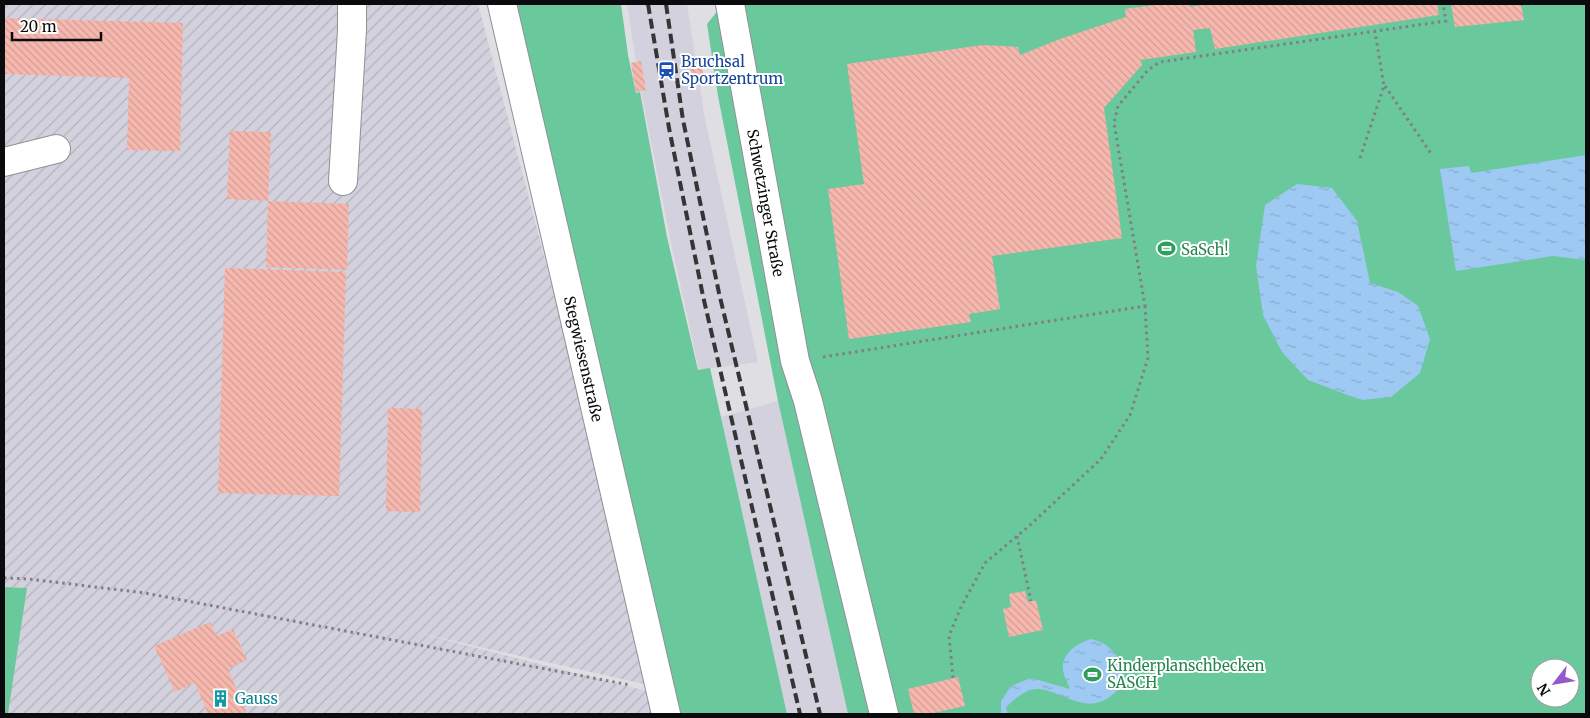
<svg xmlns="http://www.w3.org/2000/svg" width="1590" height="718" viewBox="0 0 1590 718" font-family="Merriweather,serif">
	<defs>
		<pattern id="industrial-furrows" width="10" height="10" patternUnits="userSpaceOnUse" patternTransform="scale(1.25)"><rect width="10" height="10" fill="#d3d1dd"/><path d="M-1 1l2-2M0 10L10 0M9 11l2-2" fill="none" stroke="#b4b2bc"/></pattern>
		<pattern id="water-ripples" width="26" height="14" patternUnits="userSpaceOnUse" patternTransform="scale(1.25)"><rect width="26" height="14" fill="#9dc9f2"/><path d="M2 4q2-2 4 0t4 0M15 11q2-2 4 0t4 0" fill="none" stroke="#86abce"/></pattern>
		<pattern id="building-back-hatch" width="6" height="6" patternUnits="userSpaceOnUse" patternTransform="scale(1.25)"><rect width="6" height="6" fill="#f6b8ae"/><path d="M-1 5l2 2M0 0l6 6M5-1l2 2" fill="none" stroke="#d29d94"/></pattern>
	</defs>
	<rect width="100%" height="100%" fill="#dfdee3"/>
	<g fill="#d3d1dd">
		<path d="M627 4H687L695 56H700L705 84 700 86 704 114 758 362 699 370 670 238 641 91 636 92 631 63 636 62Z"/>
		<path d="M778 401 848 714H787L721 417Z"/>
	</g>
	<path fill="url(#industrial-furrows)" d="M4 4H478L657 687 414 632 658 694 663 714H8L27 588 4 587Z"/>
	<g fill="#6ac99c" fill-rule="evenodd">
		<path d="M517 4H621L628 55 636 93 640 92 667 237 698 370 710 368 787 714H677Z"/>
		<path d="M723 4H1586V714H848L778 401 718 96 707 24ZM1540 668H1570V698H1540Z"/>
		<path d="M4 587 27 588 8 714H4Z"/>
	</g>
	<g fill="url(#water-ripples)">
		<path d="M1586 155V260L1553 256 1456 271 1440 169 1469 166 1471 173Z"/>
		<path d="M1297 184 1332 188 1357 221 1370 283 1398 292 1418 306 1430 339 1420 373 1391 397 1361 400 1308 380 1282 352 1263 315 1256 266 1265 205Z"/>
		<path d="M1091 639C1103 642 1109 646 1116 655 1122 663 1124 675 1121 684 1119 690 1113 694 1108 698 1084 714 1062 691 1039 689 1026 688 1015 699 1006 707L1008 714H1001V701L1011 686 1031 678 1070 689C1068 683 1064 677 1063 670 1061 653 1078 643 1091 639Z"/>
	</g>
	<g fill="url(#building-back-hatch)">
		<path d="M1162 4H1189L1190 7 1207 4H1437L1439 15 1215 49 1210 28 1193 30 1196 52 1140 60 1142 65 1104 108 1122 238 992 256 1000 309 969 314 971 322 849 339 828 189 864 184 847 64 983 45 1018 47 1020 55 1060 39 1126 17 1125 9Z"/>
		<path d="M1451 4H1521L1524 20 1455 27Z"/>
		<path d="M4 18 183 23 180 151 127 150 129 78 4 74Z"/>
		<path d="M700 56 705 84 693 86 688 57Z"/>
		<path d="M641 61 646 90 636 92 631 63Z"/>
		<path d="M230 131 271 132 268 201 227 199Z"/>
		<path d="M268 201 349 204 347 270 266 267Z"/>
		<path d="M225 268 346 272 339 496 218 493Z"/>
		<path d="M388 408 422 409 420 512 386 511Z"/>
		<path d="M1025 591 1028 602 1036 600 1043 630 1009 637 1003 609 1011 607 1009 594Z"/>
		<path d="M210 622 217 636 233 629 247 660 228 669 247 714H208L195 683 175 692 154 646Z"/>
		<path d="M958 677 965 706 929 714H914L908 689Z"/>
	</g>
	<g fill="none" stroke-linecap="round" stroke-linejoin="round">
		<defs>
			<g id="minor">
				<path id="s1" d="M502 4 666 714"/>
				<path id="s2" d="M730 4 795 361 808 401 884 714"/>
				<path d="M4 162 56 149"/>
				<path d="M343 181 352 30V4"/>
			</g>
		</defs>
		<use href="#minor" stroke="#919094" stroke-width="30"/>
		<g stroke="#807f83" stroke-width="3" stroke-dasharray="2.5 4" stroke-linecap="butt">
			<path d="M1521 4H1523"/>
			<path d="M1385 86 1432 155"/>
			<path d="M1360 158 1384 86 1375 32"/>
			<path d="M823 357 1145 306 1114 123 1118 106 1148 70 1160 62 1446 21 1443 4"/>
			<path d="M1017 536 1031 601"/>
			<path d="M4 578 29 579 145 593 630 685"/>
			<path d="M953 678 949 636 961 607 985 563 1029 526 1101 459 1130 415 1148 358 1145 306"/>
		</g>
		<use href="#minor" stroke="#fff" stroke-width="28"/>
		<g stroke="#353537" stroke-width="4" stroke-dasharray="10 5" stroke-linecap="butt">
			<path d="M648 4 669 128 703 296 800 714"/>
			<path d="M666 4 683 120 719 293 820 714"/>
		</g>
	</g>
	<defs>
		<symbol id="station-bare" viewBox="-9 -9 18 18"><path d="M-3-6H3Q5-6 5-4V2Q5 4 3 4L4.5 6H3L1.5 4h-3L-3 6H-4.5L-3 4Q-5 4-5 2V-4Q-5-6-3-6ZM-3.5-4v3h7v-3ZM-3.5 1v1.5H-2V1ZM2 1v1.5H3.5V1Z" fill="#1a4fb4" stroke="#fff" stroke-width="2.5" paint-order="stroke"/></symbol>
		<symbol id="stadium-bare" viewBox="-9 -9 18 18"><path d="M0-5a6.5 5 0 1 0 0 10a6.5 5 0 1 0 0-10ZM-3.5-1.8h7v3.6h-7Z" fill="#2e9e5b" stroke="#fff" stroke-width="2.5" paint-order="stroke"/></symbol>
		<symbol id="building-bare" viewBox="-9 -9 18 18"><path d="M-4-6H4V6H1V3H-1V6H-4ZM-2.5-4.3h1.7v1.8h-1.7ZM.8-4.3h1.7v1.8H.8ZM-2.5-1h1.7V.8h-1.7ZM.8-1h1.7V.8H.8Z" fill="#0f9aa8" stroke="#fff" stroke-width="2.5" paint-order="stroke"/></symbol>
	</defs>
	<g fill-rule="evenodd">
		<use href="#station-bare" x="654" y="58" width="25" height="25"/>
		<use href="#stadium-bare" x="1154" y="236" width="25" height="25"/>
		<use href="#stadium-bare" x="1080" y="662" width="25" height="25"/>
		<use href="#building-bare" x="208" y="686" width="25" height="25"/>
	</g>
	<g text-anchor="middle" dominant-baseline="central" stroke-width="4" stroke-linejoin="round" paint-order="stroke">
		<g font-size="15" fill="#164399" stroke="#fff" text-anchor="start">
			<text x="681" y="61">Bruchsal<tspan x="681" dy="17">Sportzentrum</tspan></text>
		</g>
		<g font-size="15" fill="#0b0b0d" stroke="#fff">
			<text stroke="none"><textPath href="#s2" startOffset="202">Schwetzinger Straße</textPath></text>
			<text stroke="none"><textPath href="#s1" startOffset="364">Stegwiesenstraße</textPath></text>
		</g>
		<g font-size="15" fill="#27864d" stroke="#fff" text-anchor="start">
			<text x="1181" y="249">SaSch!</text>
			<text x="1107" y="665">Kinderplanschbecken<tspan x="1107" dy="17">SASCH</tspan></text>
		</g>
		<g font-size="15" fill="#0d838f" stroke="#fff" text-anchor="start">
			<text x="235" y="698">Gauss</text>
		</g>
	</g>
	<rect width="1590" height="718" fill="none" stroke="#0b0b0d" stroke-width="10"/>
	<g transform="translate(1555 683) rotate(239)"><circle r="24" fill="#ffffff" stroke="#9d9d9e"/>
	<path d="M0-4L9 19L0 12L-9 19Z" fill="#9658cf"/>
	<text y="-8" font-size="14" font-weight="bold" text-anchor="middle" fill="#0b0b0d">N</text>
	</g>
	<path d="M12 32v8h89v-8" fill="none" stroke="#0b0b0d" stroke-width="2.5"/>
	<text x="20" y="32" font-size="15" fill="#0b0b0d" stroke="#ffffff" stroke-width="4" paint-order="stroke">20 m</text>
</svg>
